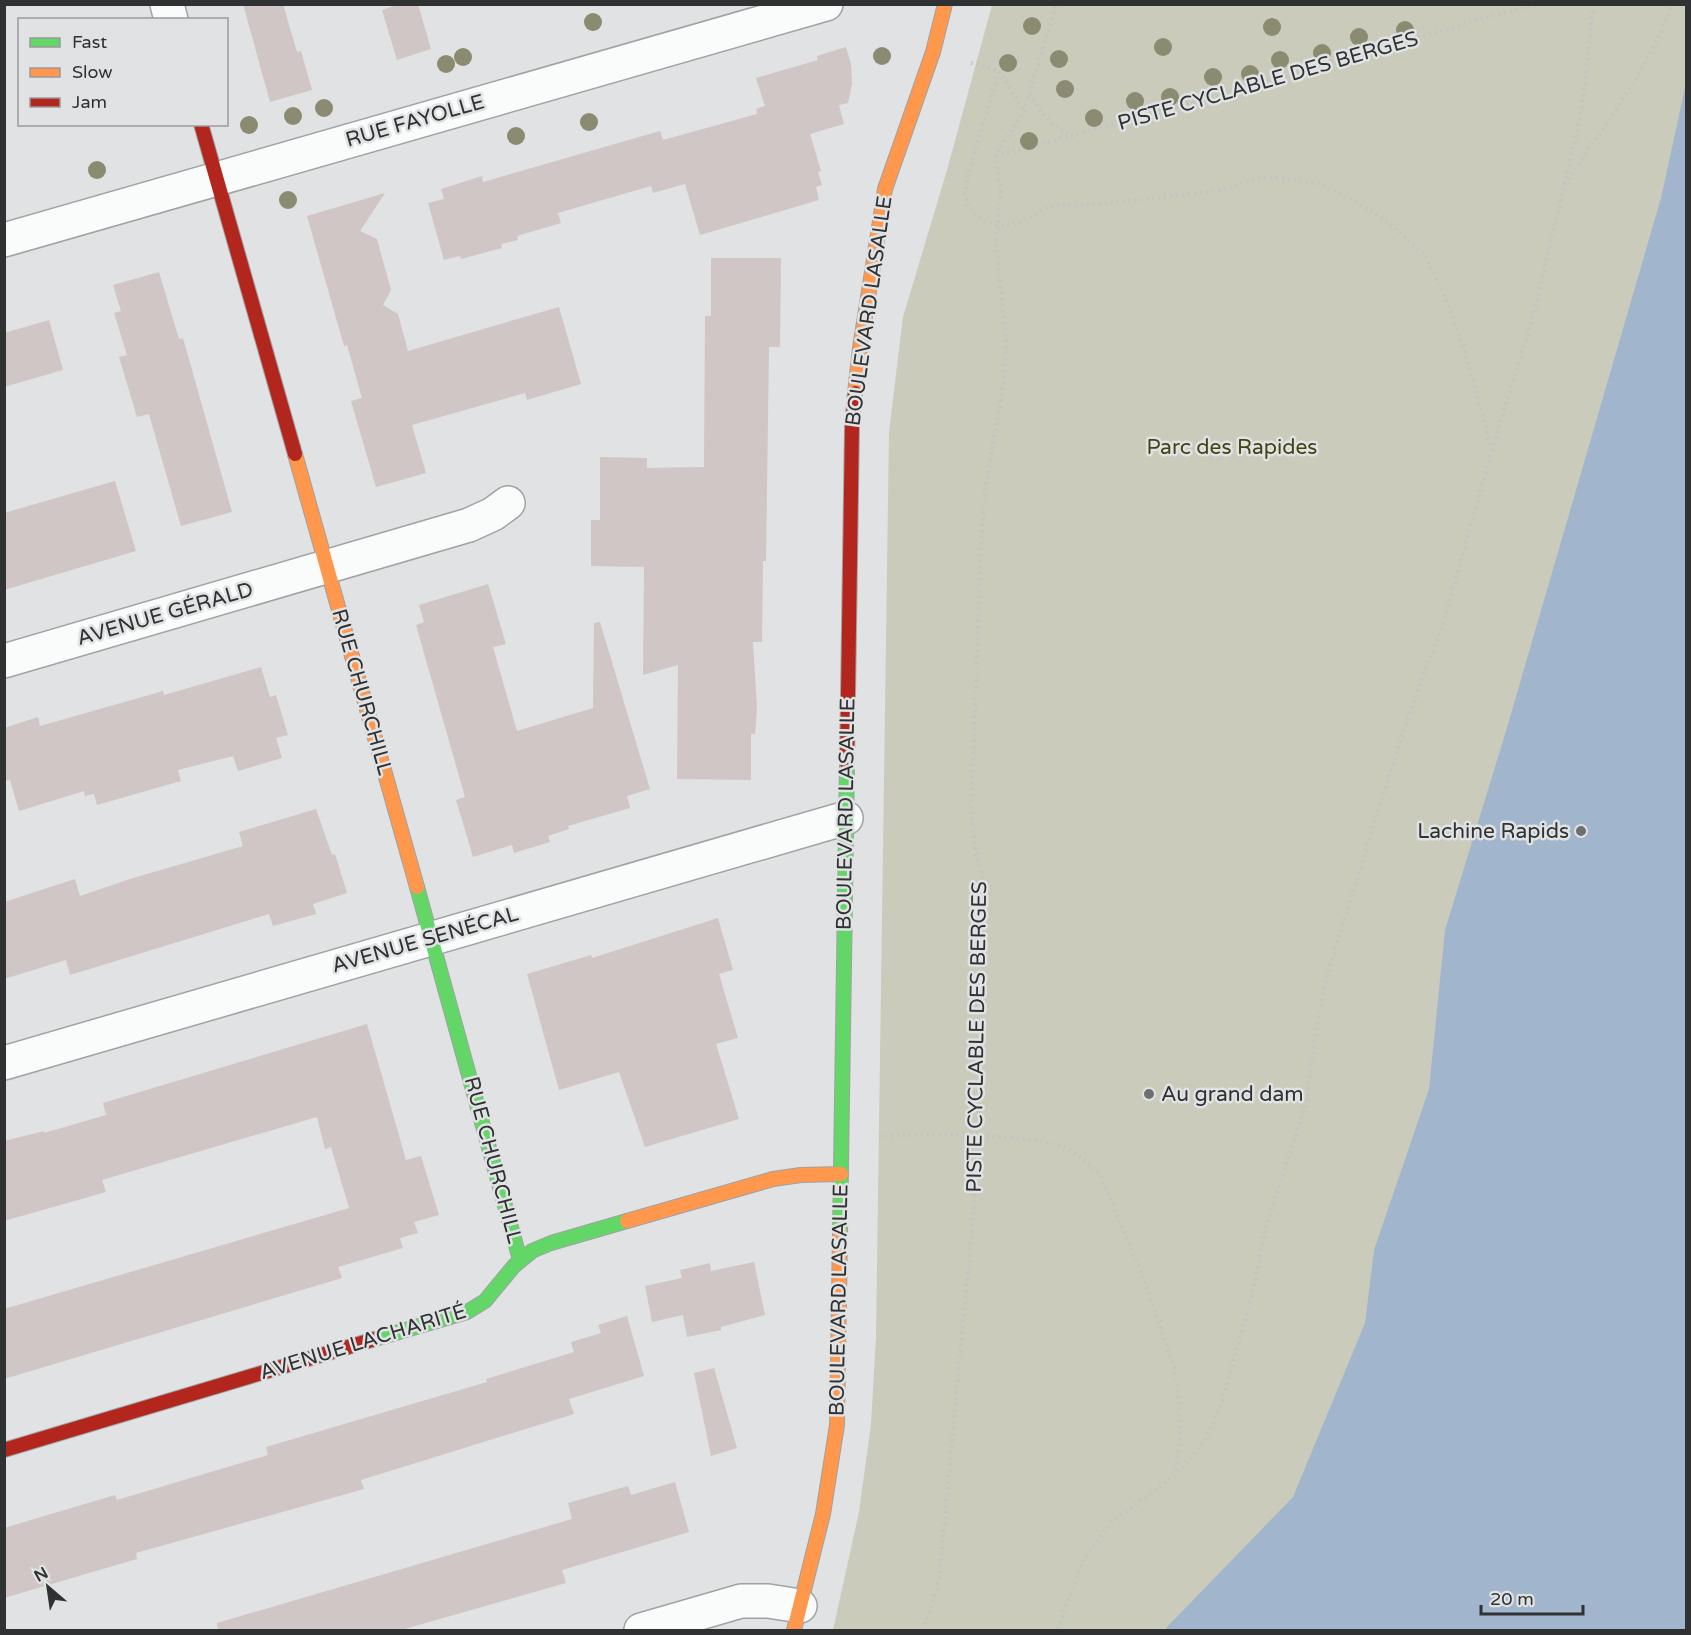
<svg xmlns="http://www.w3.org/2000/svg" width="1691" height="1635" viewBox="0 0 1691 1635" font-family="'Varela Round',sans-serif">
	<rect width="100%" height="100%" fill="#e1e2e3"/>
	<path fill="#cacbbb" d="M992 5H1686V1630H833L859 1512 871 1424 876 1337 889 432 903 317 947 170Z"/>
	<path fill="#a1b6cd" d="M1686 83V1630H1166L1167 1627 1293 1497 1365 1323 1374 1250 1429 1089 1445 930 1506 731 1661 198Z"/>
	<g fill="#cfc6c5">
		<path d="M243 4H283L297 52 301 51 312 90 270 102Z"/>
		<path d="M400 4H418L431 49 397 60 382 10Z"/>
		<path d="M846 47 851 64 852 84 848 103 839 105 844 124 810 134 821 171 818 172 822 185 816 187 819 200 700 235 685 184 653 193 651 186 558 213 561 223 517 236 518 240 501 244 502 248 461 259 460 256 444 260 428 203 444 199 441 189 482 176 483 182 660 131 663 140 757 114 756 109 765 106 756 78 818 60 817 56Z"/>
		<path d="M385 193 360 231 377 239 391 290 383 305 398 314 408 351 559 307 581 384 527 400 525 393 412 425 426 473 376 487 351 401 362 398 347 345 344 346 307 216Z"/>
		<path d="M711 258H781L780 347H769L766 561H763L762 642H753L757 708 755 734H751V780L677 779 678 665 643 675 644 567 591 566V520H600V457L647 458V468L704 467 705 316H711Z"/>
		<path d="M159 272 179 339 183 338 232 512 181 526 149 414 137 417 119 357 127 355 114 313 121 311 113 285Z"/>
		<path d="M49 320 63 370 4 387V333Z"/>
		<path d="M115 481 136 551 4 590V513Z"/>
		<path d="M488 584 506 644 493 647 517 731 593 708 594 623 600 622 650 789 627 796 630 808 568 826 569 829 548 836 550 842 514 853 512 845 473 857 456 800 465 797 416 625 424 622 419 605Z"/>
		<path d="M261 667 270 697 276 695 288 735 276 738 282 758 238 771 233 756 178 770 181 781 97 805 94 794 85 796 84 791 19 811 10 780 4 781V728L38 717 40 726 163 691 164 695Z"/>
		<path d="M316 809 332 855 335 854 347 893 313 904 316 914 273 926 269 914 70 975 66 960 4 979V902L75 879 80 896 130 879 243 846 239 832Z"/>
		<path d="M718 918 733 970 719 974 738 1038 716 1044 739 1119 645 1147 619 1072 559 1090 527 974 591 955 592 958Z"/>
		<path d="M367 1024 406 1160 421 1156 439 1215 414 1222 418 1233 400 1238 403 1248 338 1267 342 1278 4 1379V1309L349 1208 331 1147 325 1149 317 1117 102 1180 106 1192 4 1221V1141L44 1131V1133L106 1115 103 1103Z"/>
		<path d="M754 1262 765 1315 721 1327V1330L687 1337 683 1315 652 1322 645 1286 682 1278 680 1270 710 1263 711 1271Z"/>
		<path d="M627 1316 644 1376 569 1399 574 1414 361 1480 364 1489 136 1553 137 1559 4 1598V1528L115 1495 117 1500 268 1455 266 1447 487 1382 486 1379 574 1352 571 1342 601 1333 598 1325Z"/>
		<path d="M714 1368 737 1448 711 1456 694 1373Z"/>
		<path d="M675 1482 689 1532 562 1570 566 1583 401 1630H218L217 1623 572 1519 568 1503 628 1486 631 1495Z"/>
	</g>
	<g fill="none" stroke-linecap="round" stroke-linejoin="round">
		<defs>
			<g id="street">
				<path d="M167 4 171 20"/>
				<path d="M4 240 826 4"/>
				<path d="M4 661 469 525 493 514 508 503"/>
				<path d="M4 1063 846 818"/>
				<path d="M641 1630 741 1601H768L800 1606"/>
			</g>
			<g id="fast">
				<path d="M417 887 520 1260"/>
				<path d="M840 1233 847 763"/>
				<path d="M375 1339 467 1312 485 1301 514 1266 532 1251 551 1243 627 1221"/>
			</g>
			<g id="slow">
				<path d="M855 393 860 348 885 189 933 52 945 4"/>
				<path d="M295 454 417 887"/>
				<path d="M627 1221 773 1179 801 1175 841 1174"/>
				<path d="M794 1630 823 1514 837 1425 840 1233"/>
			</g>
			<g id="jam">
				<path d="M201 124 295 454"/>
				<path d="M847 763 852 425 855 393"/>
				<path d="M4 1450 375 1339"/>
			</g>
		</defs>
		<use href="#street" stroke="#a1a2a3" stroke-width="36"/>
		<use href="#fast" stroke="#a1a2a3" stroke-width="16"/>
		<use href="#slow" stroke="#a1a2a3" stroke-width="16"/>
		<use href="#jam" stroke="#a1a2a3" stroke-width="16"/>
		<g stroke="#c2c3c4" stroke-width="4" stroke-dasharray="1.5 4.5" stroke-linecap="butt">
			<path d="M971 63 999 71 969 171 964 194 968 205 973 213 986 222 998 225 1012 224 1025 221 1047 207 1060 205H1088L1220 191 1255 179 1270 177 1321 184 1353 200 1386 221 1424 253 1446 298 1465 352 1492 450 1442 628 1421 681 1397 750 1327 975 1316 1029 1306 1102 1265 1230 1251 1300 1221 1403 1210 1430 1197 1452 1175 1475 1111 1523 1083 1560 1057 1630"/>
			<path d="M999 72 1024 111"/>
			<path d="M1029 95C1043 113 1051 128 1074 136"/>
			<path d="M996 156 1217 96 1484 18 1541 4"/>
			<path d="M1565 184C1603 127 1650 68 1672 4"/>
			<path d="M1492 450 1534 313 1580 118 1587 67 1593 4"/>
			<path d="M879 1136 976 1134 1042 1141 1064 1147 1082 1158 1100 1174 1145 1282 1174 1366 1179 1401 1180 1443 1175 1474"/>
			<path d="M923 1630 939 1581 973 1217 981 1068 983 879 975 846 971 814 981 541 985 492 1005 371 1006 337 996 243 1001 189 995 156 1024 111 1056 4"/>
		</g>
		<use href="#street" stroke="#fafbfb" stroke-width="33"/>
		<use href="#fast" stroke="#63d668" stroke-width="14"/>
		<use href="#slow" stroke="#ff974d" stroke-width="14"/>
		<use href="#jam" stroke="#b3261e" stroke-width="14"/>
	</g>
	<g fill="#8a8b70">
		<circle cx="593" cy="22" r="9"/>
		<circle cx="1032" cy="26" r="9"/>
		<circle cx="1272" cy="27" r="9"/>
		<circle cx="1405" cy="30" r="9"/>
		<circle cx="1359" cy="37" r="9"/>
		<circle cx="1163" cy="47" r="9"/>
		<circle cx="1322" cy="53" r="9"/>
		<circle cx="882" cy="56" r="9"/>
		<circle cx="463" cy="57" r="9"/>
		<circle cx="1059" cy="59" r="9"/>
		<circle cx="1280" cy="60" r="9"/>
		<circle cx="1008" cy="63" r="9"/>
		<circle cx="446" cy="64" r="9"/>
		<circle cx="1250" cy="74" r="9"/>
		<circle cx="1213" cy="77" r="9"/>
		<circle cx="1065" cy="89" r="9"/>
		<circle cx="1170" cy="97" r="9"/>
		<circle cx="1135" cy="101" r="9"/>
		<circle cx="324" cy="108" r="9"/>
		<circle cx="293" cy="116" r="9"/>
		<circle cx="1094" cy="118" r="9"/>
		<circle cx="589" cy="122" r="9"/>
		<circle cx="249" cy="125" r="9"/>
		<circle cx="516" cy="136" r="9"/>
		<circle cx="1029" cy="141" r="9"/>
		<circle cx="97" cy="170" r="9"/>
		<circle cx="288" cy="200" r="9"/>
	</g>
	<g fill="#6e6f70" stroke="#e0e2e4" stroke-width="2">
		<circle cx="1581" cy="831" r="6"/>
		<circle cx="1149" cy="1094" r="6"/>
	</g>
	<g text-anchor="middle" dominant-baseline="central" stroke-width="5" stroke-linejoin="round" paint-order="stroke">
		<g font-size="21" fill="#303132" stroke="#e0e2e4">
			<text transform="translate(1268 81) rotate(-16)">PISTE CYCLABLE DES BERGES</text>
			<text transform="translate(415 121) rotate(-16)">RUE FAYOLLE</text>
			<text transform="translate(869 311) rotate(-82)">BOULEVARD LASALLE</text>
			<text transform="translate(165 614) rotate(-16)">AVENUE GÉRALD</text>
			<text transform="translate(362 692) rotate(74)">RUE CHURCHILL</text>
			<text transform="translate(846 814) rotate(-89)">BOULEVARD LASALLE</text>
			<text transform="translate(425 940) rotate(-16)">AVENUE SENÉCAL</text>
			<text transform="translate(977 1037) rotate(-89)">PISTE CYCLABLE DES BERGES</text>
			<text transform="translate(493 1160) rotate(75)">RUE CHURCHILL</text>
			<text transform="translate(839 1300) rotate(-89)">BOULEVARD LASALLE</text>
			<text transform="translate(363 1342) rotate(-17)">AVENUE LACHARITÉ</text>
		</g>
		<g font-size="21" fill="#434411" stroke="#e0e2e4">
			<text x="1232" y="447">Parc des Rapides</text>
		</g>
		<g font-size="21" fill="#303132" stroke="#e0e2e4" text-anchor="end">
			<text x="1569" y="831">Lachine Rapids</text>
			<text x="1161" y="1094" text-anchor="start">Au grand dam</text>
		</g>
	</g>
	<rect width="1691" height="1635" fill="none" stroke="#303132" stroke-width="12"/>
	<rect x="18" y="18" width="210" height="108" fill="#e0e2e4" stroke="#9a9b9d" stroke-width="1.5"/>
	<rect x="30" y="38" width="30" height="9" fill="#63d668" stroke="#9a9b9d" stroke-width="1.5"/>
	<text x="72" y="48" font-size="18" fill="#303132">Fast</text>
	<rect x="30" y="68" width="30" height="9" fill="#ff974d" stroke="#9a9b9d" stroke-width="1.5"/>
	<text x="72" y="78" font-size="18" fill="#303132">Slow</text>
	<rect x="30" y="98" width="30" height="9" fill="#b3261e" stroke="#9a9b9d" stroke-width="1.5"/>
	<text x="72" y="108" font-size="18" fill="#303132">Jam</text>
	<g transform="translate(48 1587) rotate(331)" stroke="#e0e2e4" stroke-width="4.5" paint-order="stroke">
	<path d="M0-4.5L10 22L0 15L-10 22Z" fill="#303132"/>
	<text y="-9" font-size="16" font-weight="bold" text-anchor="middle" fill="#303132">N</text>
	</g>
	<path d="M1481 1605v9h102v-9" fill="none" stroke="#303132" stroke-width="3"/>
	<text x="1490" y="1605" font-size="18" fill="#303132" stroke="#e0e2e4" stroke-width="4.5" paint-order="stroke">20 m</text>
</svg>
